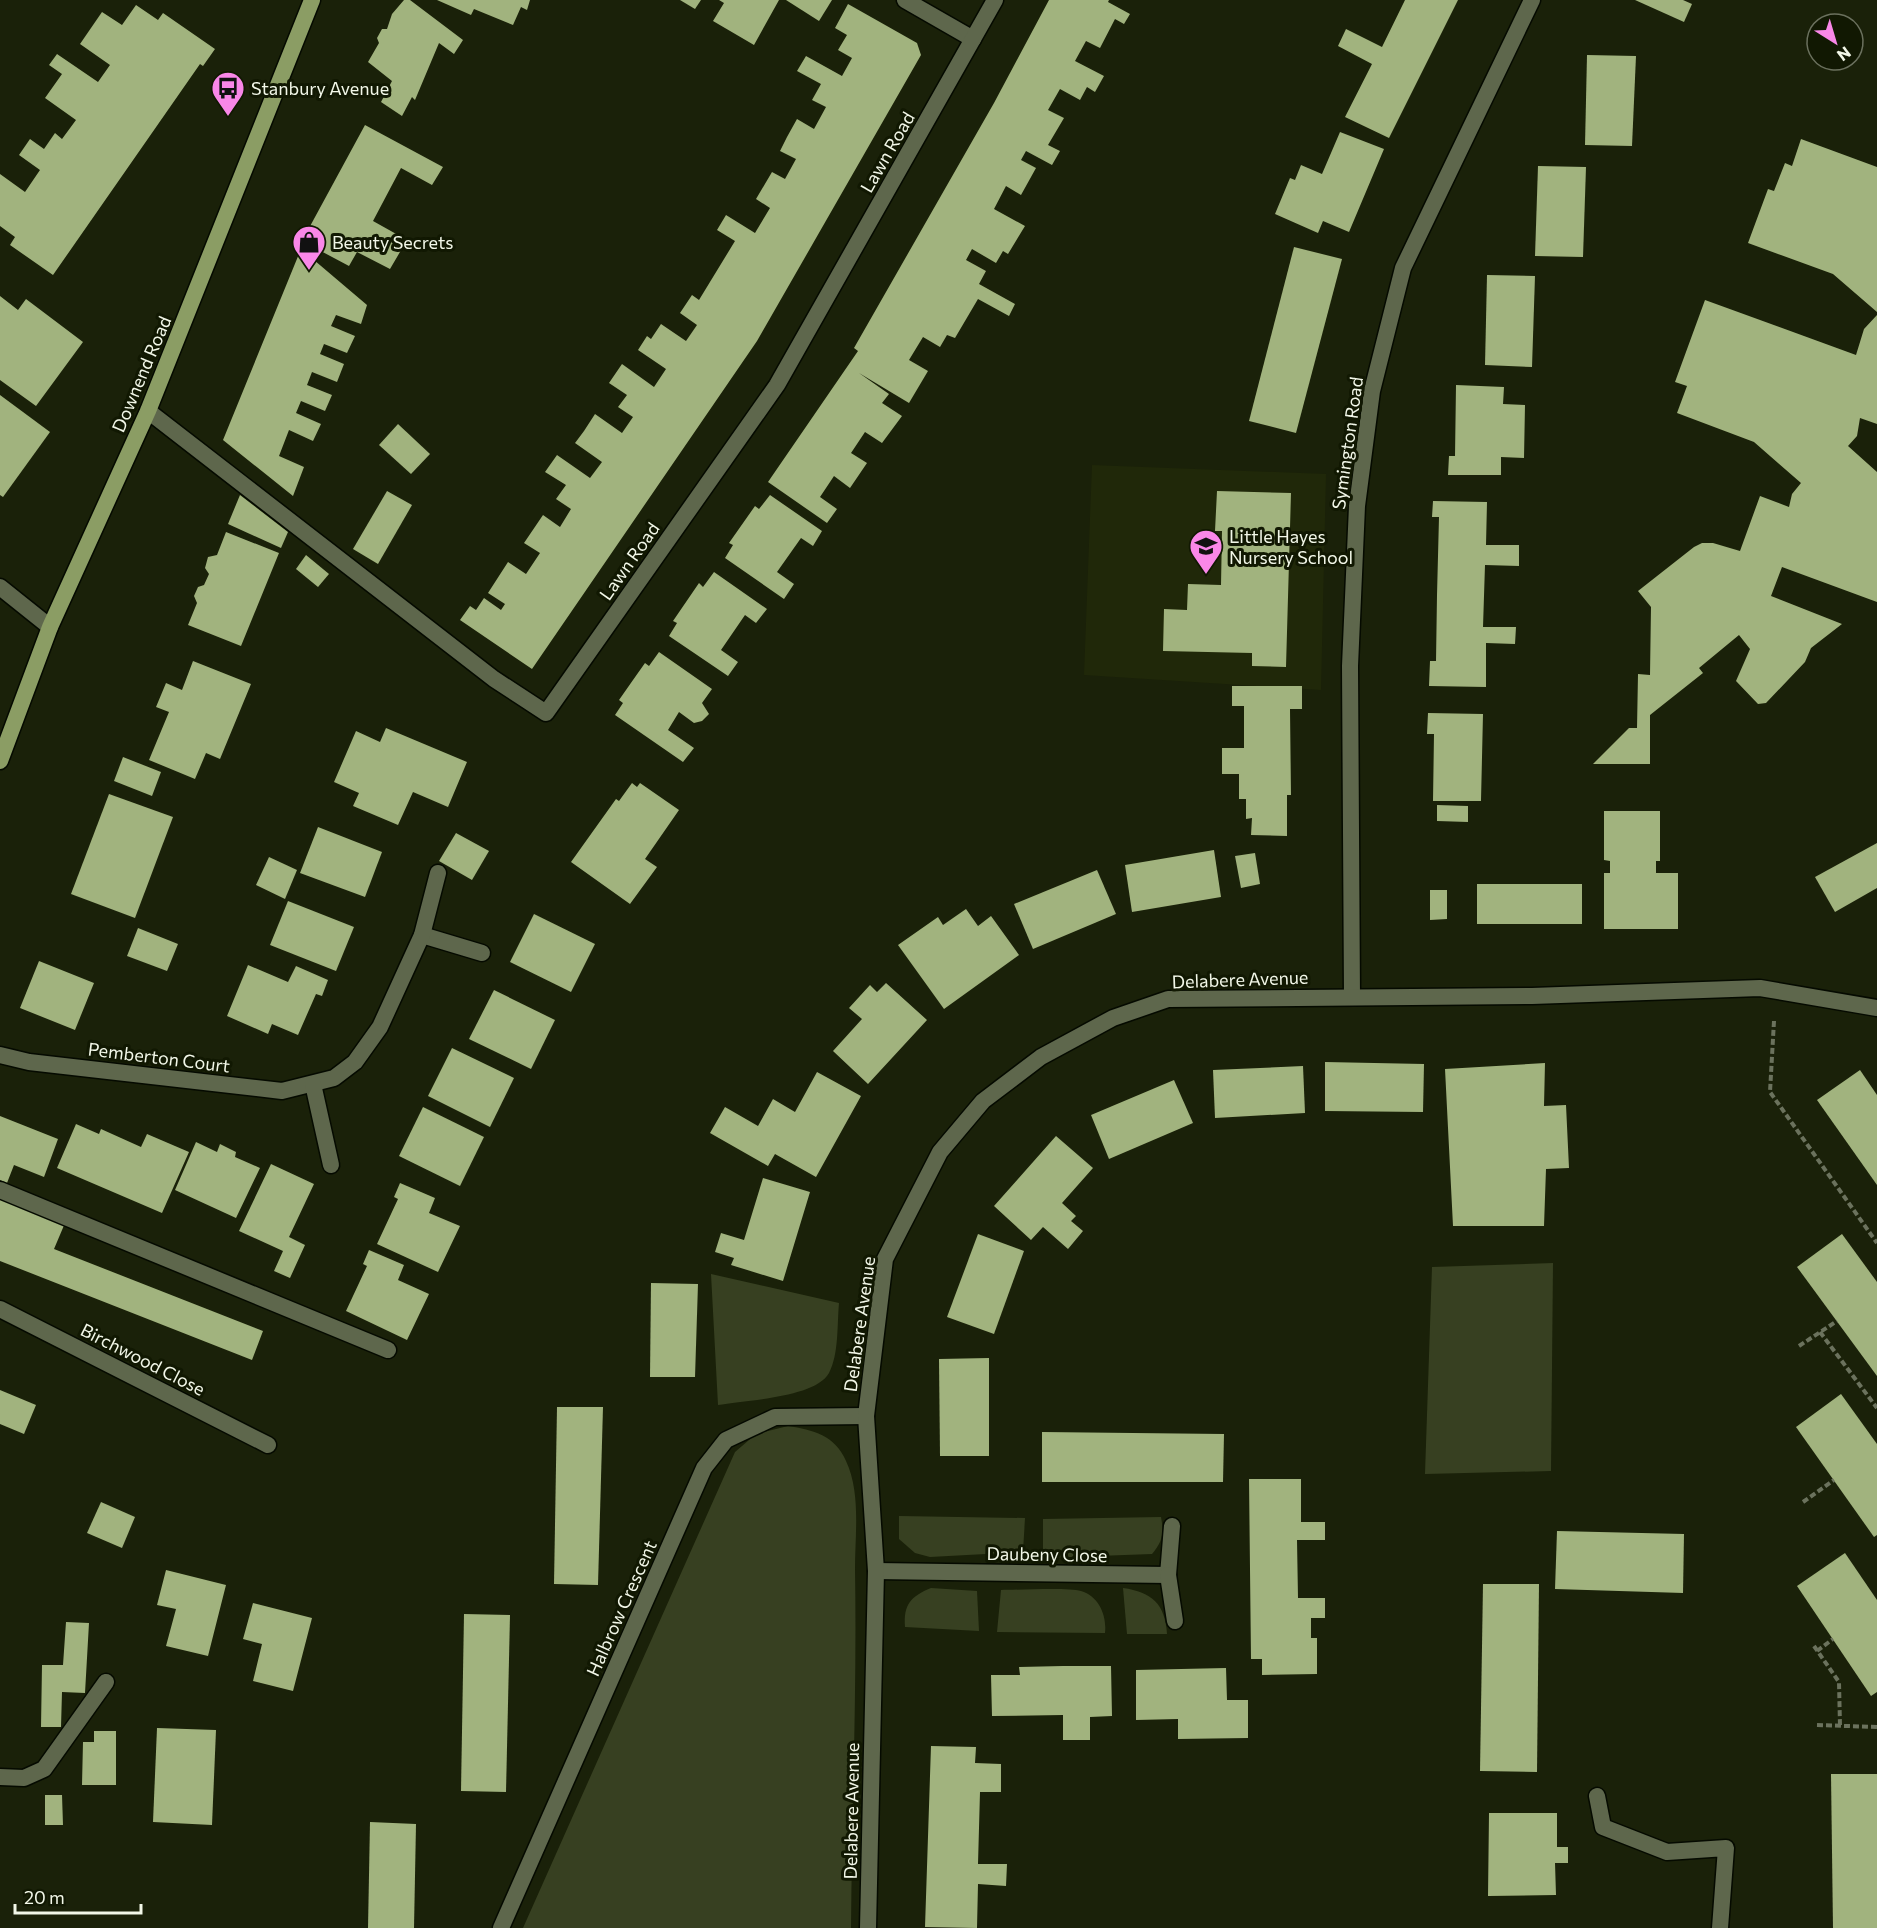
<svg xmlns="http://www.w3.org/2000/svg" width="1877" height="1928" viewBox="0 0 1877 1928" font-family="Commissioner,sans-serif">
	<rect width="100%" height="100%" fill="#1a2109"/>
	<path fill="#202809" d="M1092 465 1326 474 1321 690 1084 675Z"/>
	<g fill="#374021">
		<path d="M1553 1263 1551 1471 1425 1474 1432 1267Z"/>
		<path d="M711 1274 839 1303C837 1325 839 1354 829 1373 815 1398 745 1400 718 1405Z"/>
		<path d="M788 1426C813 1430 835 1435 846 1461 861 1493 855 1534 855 1569 857 1688 852 1808 851 1928H523L735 1452 756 1434Z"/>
		<path d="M899 1516 1025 1518 1023 1552 930 1557 915 1553 899 1539Z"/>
		<path d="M1161 1517C1164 1533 1163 1541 1152 1554L1043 1558V1519Z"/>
		<path d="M931 1588 977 1591 979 1631 905 1627C903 1605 911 1596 931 1588Z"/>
		<path d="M1123 1588C1152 1592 1165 1604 1167 1634H1127Z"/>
		<path d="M1001 1590C1018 1590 1068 1587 1081 1591 1099 1596 1107 1616 1105 1633L997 1632Z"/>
	</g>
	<g fill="#a1b37e">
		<path d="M404 0H410L463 40 454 54 439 43 415 100 412 97 402 116 381 102 392 81 368 62 379 43 377 38 382 29H387L392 14Z"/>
		<path d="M437 0H530L527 10 521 7 513 25 474 9 471 15Z"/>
		<path d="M680 0H701L695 9Z"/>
		<path d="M719 0H779L754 45 713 21 724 3Z"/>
		<path d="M786 0H832L819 21Z"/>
		<path d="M1049 0H1109L1108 2 1130 14 1124 24 1115 19 1100 48 1086 41 1075 61 1104 76 1095 92 1087 87 1080 100 1060 89 1048 110 1064 118 1048 145 1060 151 1052 165 1026 151 1021 160 1036 168 1021 195 1006 186 994 209 1025 226 1008 254 1003 251 996 263 972 249 966 260 986 271 979 284 1015 304 1009 316 978 299 955 338 947 335 940 347 923 337 909 360 928 371 909 403 859 373 889 394 882 403 902 416 882 443 865 432 851 453 867 463 850 488 834 476 820 497 837 509 827 523 768 482 858 351 854 348 994 103Z"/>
		<path d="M1405 0H1458L1389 138 1345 117 1372 64 1338 46 1346 29 1382 47Z"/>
		<path d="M1635 0H1683L1692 4 1684 22Z"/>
		<path d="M848 4 917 43 921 55 757 341 532 669 460 620 470 606 476 610 484 598 501 610 505 604 488 593 508 562 526 574 540 553 524 543 543 515 560 527 571 509 556 499 566 485 545 472 557 455 590 478 602 462 575 443 584 431 595 414 622 433 633 417 618 407 627 395 609 383 622 364 654 387 666 369 638 350 647 336 651 339 661 324 686 341 697 325 680 313 692 295 699 300 735 241 717 230 726 215 755 233 770 208 756 199 772 172 785 179 796 159 780 151 787 137 797 119 814 129 826 107 812 100 821 84 797 71 806 56 842 76 852 58 838 50 847 35 835 28Z"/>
		<path d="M136 5 158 20 163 13 215 49 203 66 200 64 53 275 10 245 15 237 0 226V174L25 192 40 170 19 155 30 139 44 149 55 133 62 139 76 120 45 98 62 74 49 65 57 54 98 82 110 65 80 44 102 12 122 25Z"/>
		<path d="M1587 55 1636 56 1632 146 1585 145Z"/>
		<path d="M365 125 443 167 432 185 401 168 373 221 407 240 390 269 357 252 349 266 302 241Z"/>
		<path d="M1340 132 1384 149 1349 232 1323 221 1318 233 1275 214 1290 178 1295 180 1301 165 1322 174Z"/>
		<path d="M1801 139 1877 167V312L1833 274 1748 243 1768 189 1774 191 1785 163 1792 166Z"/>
		<path d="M1538 166 1586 167 1583 257 1535 256Z"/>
		<path d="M1294 247 1342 259 1296 433 1249 421Z"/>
		<path d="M301 249 367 305 361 324 336 315 331 326 355 336 347 353 324 344 320 354 344 364 337 382 312 372 307 385 332 395 325 411 301 401 296 413 321 424 313 441 289 430 279 456 304 467 293 496 223 440Z"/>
		<path d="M1487 275 1535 276 1532 367 1485 365Z"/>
		<path d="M0 296 18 310 26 299 83 342 36 406 0 380Z"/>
		<path d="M1705 300 1856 355 1864 329 1877 315V424L1860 418 1857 436 1848 446 1877 472V602L1782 567 1771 596 1842 624 1811 648 1805 662 1766 703 1758 704 1736 681 1750 649 1739 635 1699 668 1703 673 1650 715V764H1593L1629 728H1637L1638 674 1650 675 1651 607 1638 591 1694 547 1702 543H1713L1740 551 1760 496 1789 507 1792 494 1801 483 1754 442 1677 413 1687 386 1675 382Z"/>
		<path d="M1456 385 1504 387 1503 404 1525 405 1524 458 1501 457V475H1448L1449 456H1455Z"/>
		<path d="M0 395 50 432 3 497 0 495Z"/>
		<path d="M398 424 430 454 411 474 379 445Z"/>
		<path d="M387 491 412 505 378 564 353 549Z"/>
		<path d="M1217 491 1291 493 1286 667 1252 666V653L1163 651 1164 609 1187 610 1188 584 1221 585 1222 531H1215Z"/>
		<path d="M240 495 288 532 281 548 228 524Z"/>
		<path d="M770 495 822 531 813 546 801 538 777 572 794 584 784 599 725 558 733 545 729 543 755 506 759 509Z"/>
		<path d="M1433 501 1487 502 1486 545H1519V566L1485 565 1483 627H1516L1515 644 1486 643V687L1429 686 1430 661H1436L1437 595 1439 517H1432Z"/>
		<path d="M226 532 279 553 241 646 188 625 197 603 194 596 198 587 204 585 209 574 205 568 208 557 217 555Z"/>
		<path d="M306 555 329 574 318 587 296 569Z"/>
		<path d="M714 572 767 609 756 623 745 615 721 650 738 662 728 676 669 636 677 623 673 621 699 583 703 587Z"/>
		<path d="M659 652 712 689 702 703 709 714 702 721 694 723 679 712 668 730 694 748 683 762 615 715 623 703 619 700 633 680 645 663 649 666Z"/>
		<path d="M193 661 251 684 220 759 206 753 195 779 149 760 169 712 156 707 166 683 182 690Z"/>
		<path d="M1232 686H1302V709H1290L1291 795H1287V836L1251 835 1252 818 1246 819V799H1239V774H1222V748H1244V706H1232Z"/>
		<path d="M1428 713 1483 714 1481 801H1433L1434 734H1427Z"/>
		<path d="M386 728 467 762 448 807 413 792 398 825 353 806 359 793 334 782 356 731 380 742Z"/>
		<path d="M123 757 161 772 152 796 114 781Z"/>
		<path d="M632 783 637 787 640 783 679 810 645 859 657 867 630 904 571 862 616 799 619 801Z"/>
		<path d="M109 794 173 817 135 918 71 894Z"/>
		<path d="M1437 805 1468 806V822L1437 821Z"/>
		<path d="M1604 811H1660V861H1656V873H1678V929H1604V873H1610V861L1604 860Z"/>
		<path d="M318 827 382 852 365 897 300 873Z"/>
		<path d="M456 833 489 851 472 880 439 861Z"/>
		<path d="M1877 843V888L1835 912 1815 877Z"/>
		<path d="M1214 850 1221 897 1132 912 1125 865Z"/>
		<path d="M1255 853 1260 884 1241 888 1235 856Z"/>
		<path d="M269 857 297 870 285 899 256 885Z"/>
		<path d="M1097 870 1116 914 1033 949 1014 904Z"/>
		<rect x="1477" y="884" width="105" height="40"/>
		<path d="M1430 890H1447V919L1430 920Z"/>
		<path d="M288 901 354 927 336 971 270 945Z"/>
		<path d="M966 909 978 926 991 916 1019 955 944 1009 898 945 938 917 943 925Z"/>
		<path d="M534 914 595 944 571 992 510 962Z"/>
		<path d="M138 928 178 944 167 971 127 956Z"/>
		<path d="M39 961 94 983 75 1030 20 1008Z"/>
		<path d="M248 965 288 982 296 966 328 980 322 996 316 994 298 1035 272 1024 268 1034 227 1016Z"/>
		<path d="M886 983 927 1020 868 1084 833 1051 862 1019 849 1008 870 985 877 992Z"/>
		<path d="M494 990 555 1020 531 1069 469 1039Z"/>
		<path d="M452 1048 514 1078 490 1127 428 1096Z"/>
		<path d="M1325 1062 1424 1064 1423 1112 1325 1111Z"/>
		<path d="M1545 1063 1544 1106 1566 1105 1569 1168 1546 1169 1544 1226H1453L1445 1069Z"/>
		<path d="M1303 1066 1305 1113 1215 1118 1213 1070Z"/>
		<path d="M1860 1070 1877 1095V1185L1817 1100Z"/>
		<path d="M817 1072 861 1096 816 1177 775 1154 768 1166 710 1133 725 1107 758 1126 773 1099 795 1112Z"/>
		<path d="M1174 1080 1193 1123 1109 1159 1091 1115Z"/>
		<path d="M423 1107 484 1137 460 1186 399 1156Z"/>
		<path d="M0 1116 58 1139 44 1177 14 1165 7 1183 0 1180Z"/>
		<path d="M76 1124 99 1134 101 1129 141 1147 147 1134 189 1152 162 1213 57 1168Z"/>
		<path d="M1056 1136 1093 1168 1062 1203 1076 1216 1071 1221 1083 1231 1068 1249 1043 1227 1031 1240 994 1206Z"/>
		<path d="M196 1142 217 1152 220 1144 236 1152 235 1157 260 1168 236 1218 175 1190Z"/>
		<path d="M271 1164 314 1184 289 1237 305 1245 290 1278 274 1271 283 1251 239 1231Z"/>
		<path d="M763 1178 810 1192 783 1281 731 1265 734 1258 715 1252 721 1233 744 1240Z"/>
		<path d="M400 1183 435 1198 429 1213 460 1226 438 1272 377 1244 398 1199 394 1197Z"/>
		<path d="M0 1198 65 1223 54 1249 263 1331 252 1360 0 1261Z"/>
		<path d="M978 1234 1024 1251 994 1334 947 1317Z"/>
		<path d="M1842 1234 1877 1282V1376L1797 1267Z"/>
		<path d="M369 1250 404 1265 398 1280 429 1294 407 1340 346 1311 367 1266 363 1264Z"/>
		<path d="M651 1283 698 1284 695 1377H650Z"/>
		<path d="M989 1358V1456H940L939 1359Z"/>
		<path d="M0 1390 36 1405 24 1434 0 1424Z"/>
		<path d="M1841 1394 1877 1444V1535L1874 1537 1796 1427Z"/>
		<path d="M557 1407H603L598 1585 554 1584Z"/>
		<path d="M1042 1432 1224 1434 1223 1482H1042Z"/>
		<path d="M1249 1479H1301V1522H1325V1540H1297L1298 1598H1325V1618H1311V1638H1317V1674L1262 1675V1659H1251Z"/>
		<path d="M101 1502 135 1517 122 1548 87 1533Z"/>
		<path d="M1557 1531 1684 1534 1683 1593 1555 1589Z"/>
		<path d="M1845 1553 1877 1600V1692L1871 1696 1797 1586Z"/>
		<path d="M166 1570 226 1585 208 1656 166 1646 176 1609 157 1605Z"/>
		<path d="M1483 1584H1539L1537 1772 1480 1771Z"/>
		<path d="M253 1603 312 1618 293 1691 253 1681 262 1644 243 1639Z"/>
		<path d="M464 1614 510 1615 506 1792 461 1791Z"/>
		<path d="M66 1622 89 1623 85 1693 62 1692 61 1727H41L42 1665H63Z"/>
		<path d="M1063 1666H1111L1112 1716 1090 1717V1740H1063V1715L992 1716 991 1675H1020L1019 1667Z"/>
		<path d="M1226 1668 1227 1700H1248V1738L1178 1739V1719L1136 1720V1670Z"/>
		<path d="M157 1728 216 1730 212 1825 153 1822Z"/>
		<path d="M94 1731H116V1785H82L83 1742H94Z"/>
		<path d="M931 1746 976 1747 975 1763 1001 1764V1792H980L978 1864H1007L1006 1886 978 1884 977 1928 925 1927Z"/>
		<path d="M1831 1774H1877V1928H1833Z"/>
		<path d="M45 1795H62L63 1825H45Z"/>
		<path d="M1489 1813H1557V1847H1568V1863H1555L1556 1895 1488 1896Z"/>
		<path d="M370 1822 416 1824 414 1928H368Z"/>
	</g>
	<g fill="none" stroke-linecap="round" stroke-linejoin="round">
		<defs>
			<g id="service">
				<path d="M0 1190 388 1350"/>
				<path d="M0 1777 24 1778 44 1769 106 1682"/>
			</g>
			<g id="minor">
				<path d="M905 0 973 39"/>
				<path d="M148 411 494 679 546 713 777 385 995 0"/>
				<path d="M0 587 50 627"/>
				<path d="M422 935 482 953"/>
				<path d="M1352 997 1350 666 1357 506 1372 391 1403 268 1532 0"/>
				<path d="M0 1055 29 1062 282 1091 334 1078 355 1062 380 1027 422 935 438 873"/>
				<path d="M313 1084 331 1165"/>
				<path d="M0 1309 268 1445"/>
				<path d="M876 1571 1168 1575 1172 1526"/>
				<path d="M1168 1575 1175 1621"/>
				<path d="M1597 1796 1603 1827 1667 1852 1726 1848 1720 1928"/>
				<path d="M501 1928 704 1468 726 1440 775 1417 866 1416"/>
				<path d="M868 1928 876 1571 866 1416 885 1259 940 1152 983 1101 1041 1057 1113 1018 1168 999 1532 996 1760 988 1877 1008"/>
			</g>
			<path id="primary" d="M0 761 50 627 148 411 312 0"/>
		</defs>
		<use href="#service" stroke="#050a00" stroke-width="19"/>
		<use href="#minor" stroke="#050a00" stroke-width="19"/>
		<use href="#primary" stroke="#050a00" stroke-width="19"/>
		<g stroke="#6b725d" stroke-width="4" stroke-dasharray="6 3" stroke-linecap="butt">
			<path d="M1774 1021 1770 1092 1877 1243"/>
			<path d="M1820 1332 1877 1408"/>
			<path d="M1799 1346 1837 1321"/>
			<path d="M1803 1502 1834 1480"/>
			<path d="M1814 1646 1839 1682 1840 1726"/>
			<path d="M1817 1651 1833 1639"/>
			<path d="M1817 1725 1877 1727"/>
		</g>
		<use href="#service" stroke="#5e674c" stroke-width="16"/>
		<use href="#minor" stroke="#5e674c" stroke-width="16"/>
		<use href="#primary" stroke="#8b9d64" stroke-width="16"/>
	</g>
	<defs>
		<symbol id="bus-pin" viewBox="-11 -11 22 30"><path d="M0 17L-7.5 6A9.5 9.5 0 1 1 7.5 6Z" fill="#f987e8" stroke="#111802"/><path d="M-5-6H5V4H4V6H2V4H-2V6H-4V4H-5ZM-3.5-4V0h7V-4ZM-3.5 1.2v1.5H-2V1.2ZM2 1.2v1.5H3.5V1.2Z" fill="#111"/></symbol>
		<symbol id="shop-pin" viewBox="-11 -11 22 30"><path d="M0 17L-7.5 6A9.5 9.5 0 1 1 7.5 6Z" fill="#f987e8" stroke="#111802"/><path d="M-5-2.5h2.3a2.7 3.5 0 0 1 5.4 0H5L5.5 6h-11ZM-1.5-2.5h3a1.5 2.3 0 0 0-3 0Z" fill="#111"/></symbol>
		<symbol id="school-pin" viewBox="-11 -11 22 30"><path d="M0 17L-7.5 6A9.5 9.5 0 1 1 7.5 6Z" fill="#f987e8" stroke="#111802"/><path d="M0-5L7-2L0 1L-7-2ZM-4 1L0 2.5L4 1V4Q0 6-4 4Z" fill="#111"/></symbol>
	</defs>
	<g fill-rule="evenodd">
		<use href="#bus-pin" x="209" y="69" width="38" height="52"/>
		<use href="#shop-pin" x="290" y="223" width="38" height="52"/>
		<use href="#school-pin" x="1187" y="527" width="38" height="52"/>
	</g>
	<g text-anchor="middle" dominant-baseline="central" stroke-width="6" stroke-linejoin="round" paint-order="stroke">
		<g font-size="18" fill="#f2f7e8" stroke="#111802" text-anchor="start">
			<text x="251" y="88">Stanbury Avenue</text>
			<text x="332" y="242">Beauty Secrets</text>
			<text x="1229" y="536">Little Hayes<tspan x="1229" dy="21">Nursery School</tspan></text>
		</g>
		<g font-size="18" fill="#f2f7e8" stroke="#111802">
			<text transform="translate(887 152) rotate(-60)">Lawn Road</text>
			<text transform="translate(141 374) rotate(-67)">Downend Road</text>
			<text transform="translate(1347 443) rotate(-82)">Symington Road</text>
			<text transform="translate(629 561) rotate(-55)">Lawn Road</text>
			<text transform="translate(1240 979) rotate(-2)">Delabere Avenue</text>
			<text transform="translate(159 1057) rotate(7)">Pemberton Court</text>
			<text transform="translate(859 1324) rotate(-82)">Delabere Avenue</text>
			<text transform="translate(143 1359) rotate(27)">Birchwood Close</text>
			<text transform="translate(1047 1554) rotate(1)">Daubeny Close</text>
			<text transform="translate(621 1608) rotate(-66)">Halbrow Crescent</text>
			<text transform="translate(851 1811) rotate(-89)">Delabere Avenue</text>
		</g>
	</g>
	<g transform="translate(1835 42) rotate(143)"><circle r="28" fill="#111802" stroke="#6b715e" stroke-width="1.5"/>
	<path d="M0-4.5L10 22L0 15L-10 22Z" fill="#f987e8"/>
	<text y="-9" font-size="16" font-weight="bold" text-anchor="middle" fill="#f2f7e8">N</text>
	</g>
	<path d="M15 1904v9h126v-9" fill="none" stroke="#f2f7e8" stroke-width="3"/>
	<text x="24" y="1904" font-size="18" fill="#f2f7e8" stroke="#111802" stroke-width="4.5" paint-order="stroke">20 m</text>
</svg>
